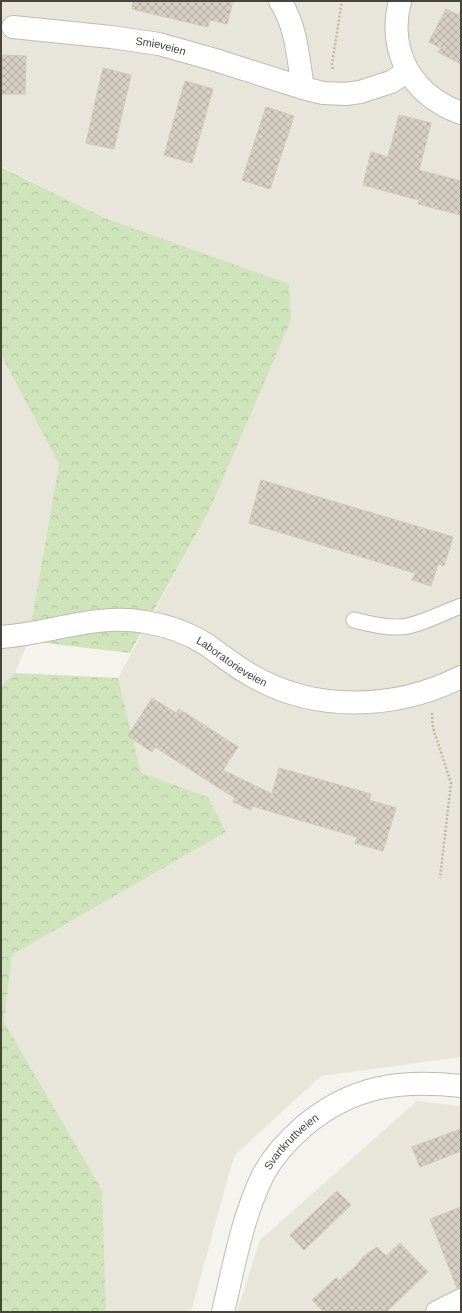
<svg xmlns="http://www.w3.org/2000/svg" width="462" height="1313" viewBox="0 0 462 1313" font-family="Helvetica,sans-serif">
	<defs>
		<pattern id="forest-crowns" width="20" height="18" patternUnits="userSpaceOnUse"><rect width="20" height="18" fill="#cfe4ba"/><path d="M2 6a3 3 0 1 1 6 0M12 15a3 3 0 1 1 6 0" fill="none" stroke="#b3c5a1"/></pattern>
		<pattern id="building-cross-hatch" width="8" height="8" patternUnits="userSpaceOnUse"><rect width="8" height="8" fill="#d6cfc3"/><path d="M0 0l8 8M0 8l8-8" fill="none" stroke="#b0aaa0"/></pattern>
	</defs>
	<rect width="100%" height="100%" fill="#f5f3ed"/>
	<g fill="#e8e5db">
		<path d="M1 1H461V1057L321 1076 234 1156 191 1312H106L102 1190 4 1022 12 955 226 832 208 797 140 773 118 678 208 513 107 219 1 166Z"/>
		<path d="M1 355 59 464 28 641 15 673 1 686Z"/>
		<path d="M417 1101 461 1106V1312H237L260 1240Z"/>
	</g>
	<g fill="url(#forest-crowns)">
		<path d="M1 167 107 219 289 284 291 320 208 513 130 653 28 641 59 464 1 355Z"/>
		<path d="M15 673 118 678 141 773 208 797 226 832 12 955 4 1022 102 1190 106 1312H1V686Z"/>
	</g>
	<g fill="url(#building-cross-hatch)" stroke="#d0c7b7">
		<path d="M133 1H233L227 24 210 20 208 27 132 9Z"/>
		<path d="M446 9 458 15 461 10V64L438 52 441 48 429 42Z"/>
		<path d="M1 55 26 56 25 94H1Z"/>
		<path d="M103 68 131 75 114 149 86 143Z"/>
		<path d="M185 81 213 89 192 163 164 155Z"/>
		<path d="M266 107 294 116 270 189 242 180Z"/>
		<path d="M399 115 431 123 419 170 461 181V215L418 204 419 200 363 185 371 152 388 157Z"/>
		<path d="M261 480 453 537 444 566 438 564 431 586 412 580 415 573 249 523Z"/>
		<path d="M152 698 176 713 179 709 238 747 223 770 272 794 279 768 371 794 369 800 396 808 383 851 355 843 357 837 252 806 251 810 233 802 235 798 155 747 152 752 128 736Z"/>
		<path d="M461 1129V1151L420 1167 412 1147Z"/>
		<path d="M337 1191 351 1205 304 1250 290 1235Z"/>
		<path d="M461 1207V1288H457L430 1219Z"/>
		<path d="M400 1243 428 1272 386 1312H324L312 1300 336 1278 339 1281 356 1266 364 1256 377 1247 386 1256Z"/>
	</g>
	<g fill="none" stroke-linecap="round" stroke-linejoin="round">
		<defs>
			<path id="service" d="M354 620C369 624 385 628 400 627 418 626 444 612 461 606"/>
			<g id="minor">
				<path d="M280 1C297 27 298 59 303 88"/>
				<path d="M400 1C387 52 412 95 461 113"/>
				<path id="s1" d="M13 27 111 37 159 44 212 59 303 88 323 93 346 94 360 92 391 82 408 71"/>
				<path id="s2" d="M1 637C49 634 96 613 145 622 165 625 186 632 204 643 219 653 233 665 249 674 314 713 395 710 461 677"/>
				<path d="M437 1312 461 1300"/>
			</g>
			<g id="tertiary">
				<path id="s3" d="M223 1312C234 1266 242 1218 263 1175 273 1156 288 1140 304 1126 352 1086 400 1079 461 1086"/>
			</g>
		</defs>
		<use href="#service" stroke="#c0bbb0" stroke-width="17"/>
		<use href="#minor" stroke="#c0bbb0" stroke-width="24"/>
		<use href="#tertiary" stroke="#c0bbb0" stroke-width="24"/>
		<g stroke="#c0b7a3" stroke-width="2.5" stroke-dasharray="2 2" stroke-linecap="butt">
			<path d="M333 69 332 64 342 1"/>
			<path d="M432 713 433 728 451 783 440 878"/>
		</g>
		<use href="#service" stroke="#fff" stroke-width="15"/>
		<use href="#minor" stroke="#fff" stroke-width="22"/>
		<use href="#tertiary" stroke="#fff" stroke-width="22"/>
	</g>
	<g text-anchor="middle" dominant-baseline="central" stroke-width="4" stroke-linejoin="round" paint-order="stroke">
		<g font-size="11" fill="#49443b" stroke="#fff">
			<text stroke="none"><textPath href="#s1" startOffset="149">Smieveien</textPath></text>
			<text stroke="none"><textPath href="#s2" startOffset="242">Laboratorieveien</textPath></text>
			<text stroke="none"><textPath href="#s3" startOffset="187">Svartkruttveien</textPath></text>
		</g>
	</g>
	<rect width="462" height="1313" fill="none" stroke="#49443b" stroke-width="4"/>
</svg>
